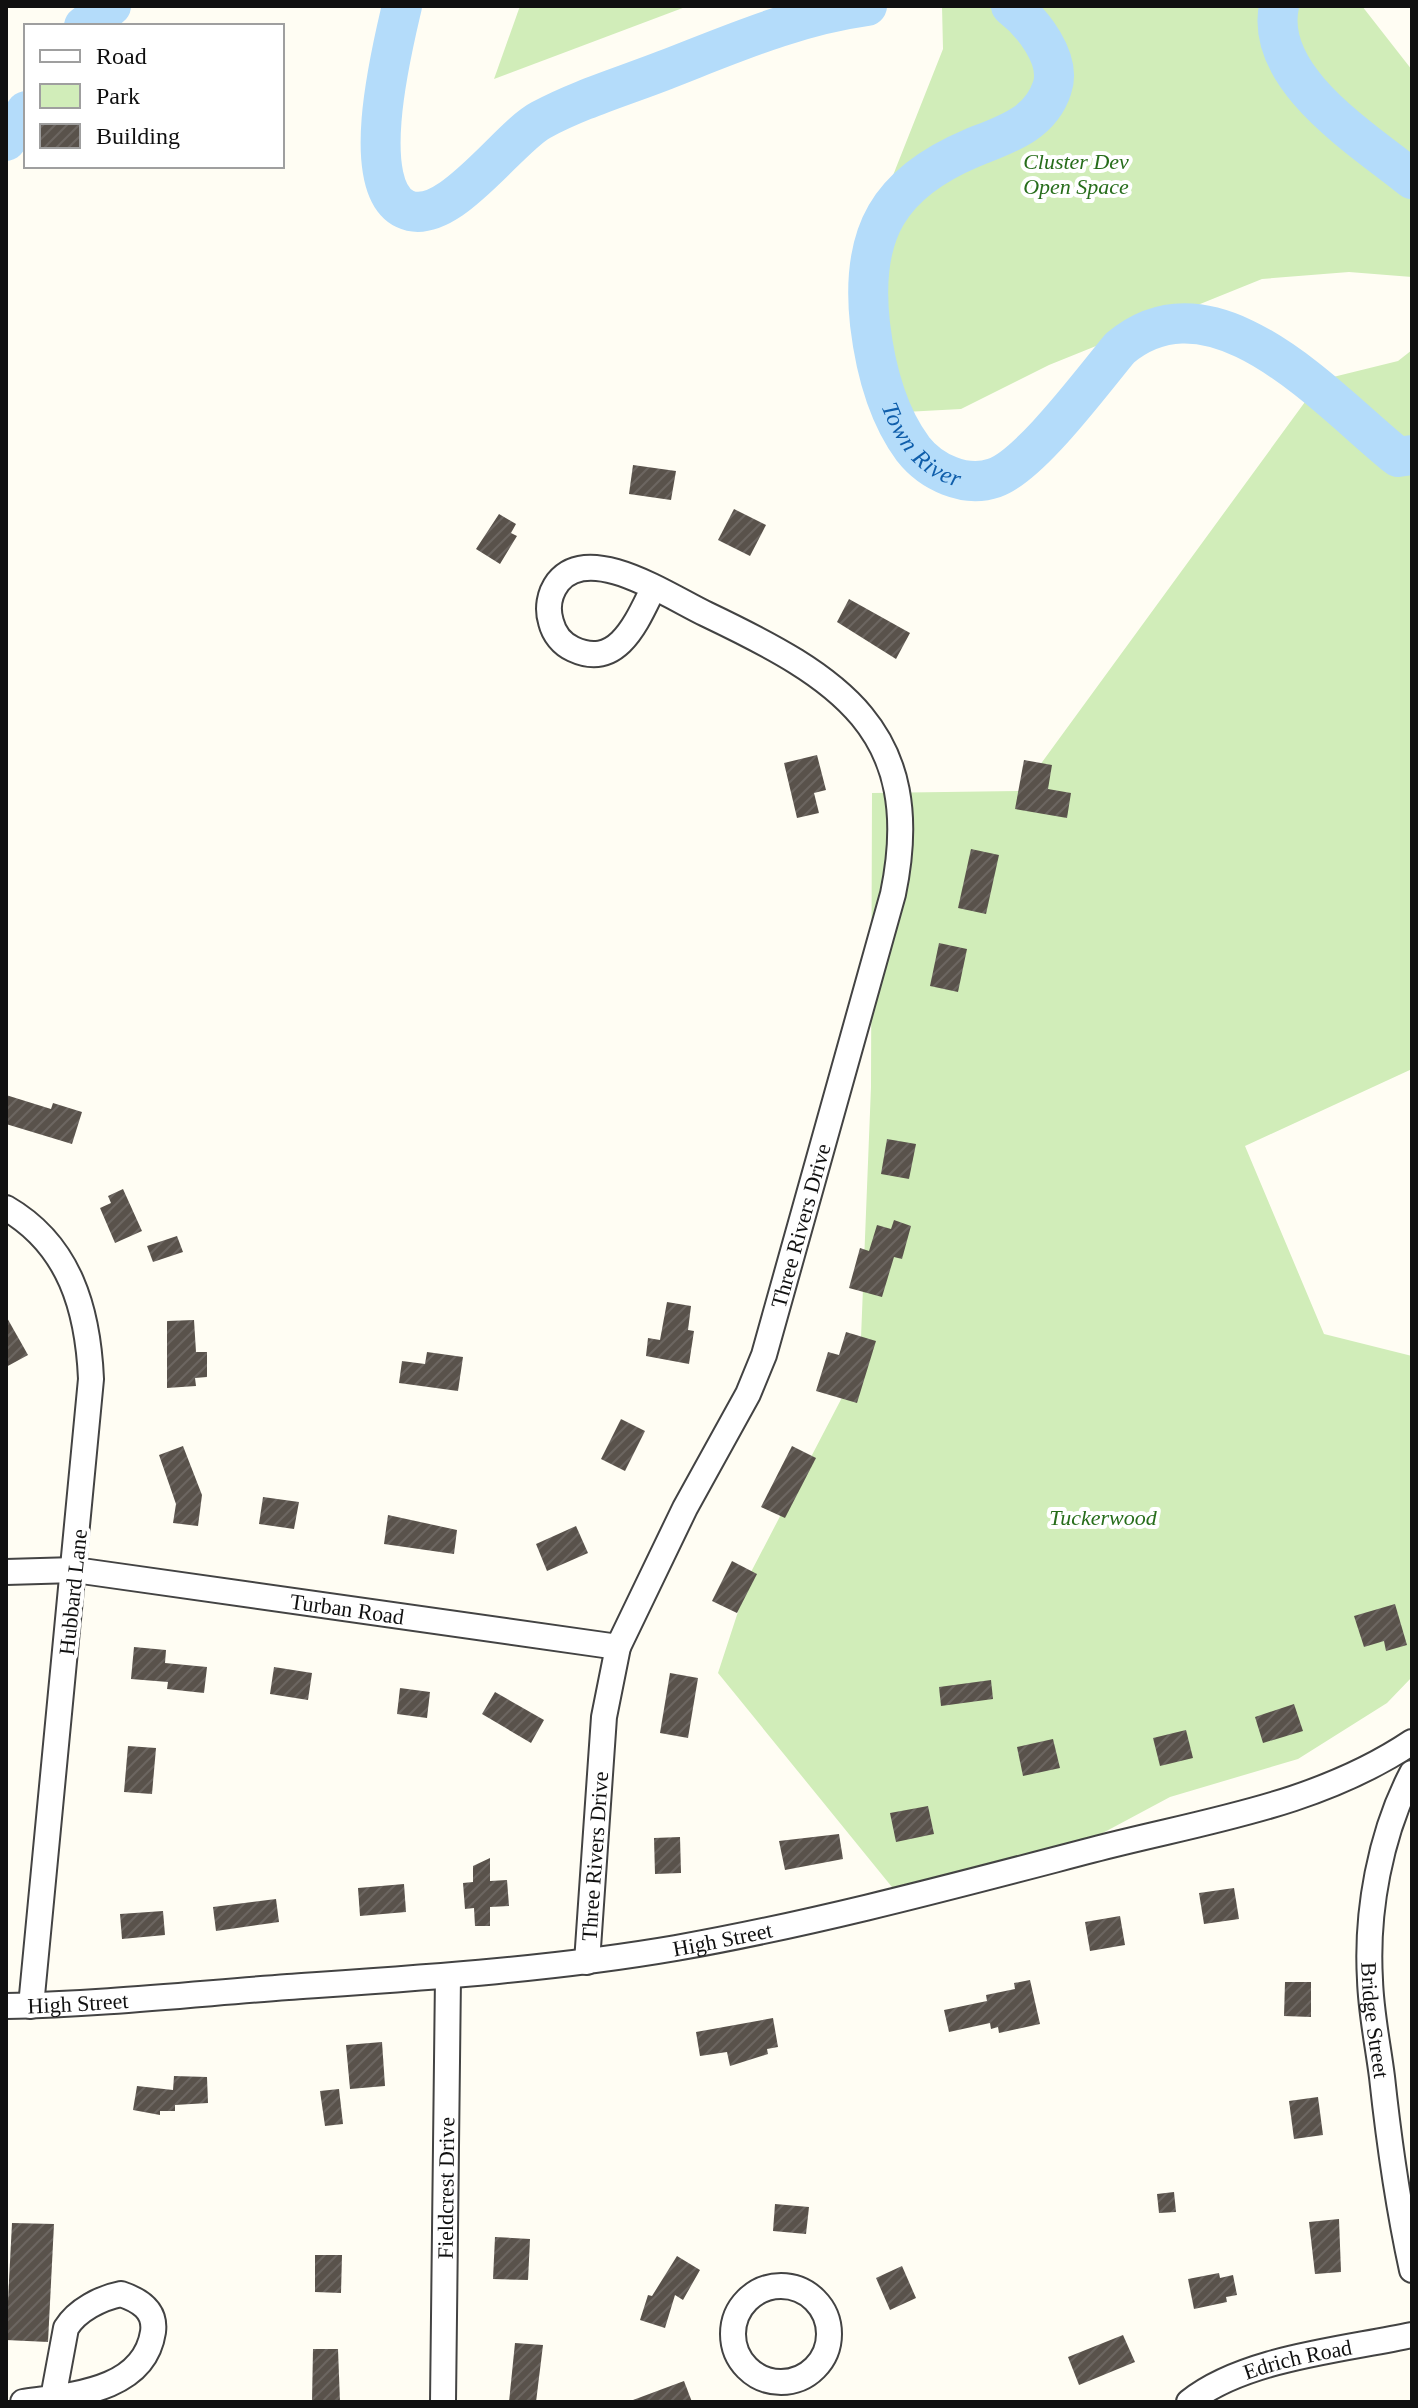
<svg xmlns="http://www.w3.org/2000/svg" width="1418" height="2408" viewBox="0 0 1418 2408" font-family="Georgia,serif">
	<defs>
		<pattern id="building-hatch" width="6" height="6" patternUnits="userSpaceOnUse" patternTransform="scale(2)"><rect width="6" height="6" fill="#59524b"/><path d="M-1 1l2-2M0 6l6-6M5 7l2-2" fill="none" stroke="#6c6661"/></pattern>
	</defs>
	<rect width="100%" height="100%" fill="#fffdf3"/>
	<g fill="#d1edb9">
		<path d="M520 6H688L494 79Z"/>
		<path d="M942 6H1362L1412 70V277L1349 272 1262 279 1049 365 961 409 886 413 858 361 852 279 943 49Z"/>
		<path d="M1412 350V1069L1245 1146 1324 1334 1412 1356V1677L1387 1703 1298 1759 1170 1797 1041 1866 909 1908 718 1673 751 1572 860 1363 871 1087 872 793 1021 791 1321 380 1398 361Z"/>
	</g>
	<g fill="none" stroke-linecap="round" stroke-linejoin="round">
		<g stroke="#b4dcfa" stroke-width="40">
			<path d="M402 6C393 45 357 186 405 209 447 229 507 138 541 120 580 99 624 86 665 70 732 44 795 16 867 6"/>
			<path id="s1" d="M1011 6C1032 22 1062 59 1052 88 1040 125 1004 135 972 148 889 183 860 233 870 324 875 366 887 414 913 449 931 472 965 488 994 478 1030 466 1093 380 1120 348 1215 269 1328 401 1398 457L1412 455"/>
			<path d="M1279 6C1264 79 1363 139 1412 179"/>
			<path d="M84 26 111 6"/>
			<path d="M6 141 26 111"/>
		</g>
	</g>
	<g fill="url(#building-hatch)">
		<path d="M633 465 676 471 671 500 629 494Z"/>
		<path d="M734 509 766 525 750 556 718 540Z"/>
		<path d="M499 514 516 524 511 533 517 536 500 564 476 549Z"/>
		<path d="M849 599 910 633 896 659 837 622Z"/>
		<path d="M817 755 826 790 814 793 819 813 797 818 784 763Z"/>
		<path d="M1024 760 1052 765 1048 789 1071 793 1067 818 1015 809Z"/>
		<path d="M971 849 999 855 986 914 958 908Z"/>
		<path d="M939 943 967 949 958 992 930 986Z"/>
		<path d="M6 1095 51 1109 53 1103 82 1112 72 1144 6 1124Z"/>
		<path d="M887 1139 916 1144 909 1179 881 1174Z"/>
		<path d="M123 1189 142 1231 115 1243 100 1208 111 1203 108 1196Z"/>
		<path d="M894 1220 911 1226 902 1259 894 1257 882 1297 849 1288 860 1248 869 1251 877 1225 891 1229Z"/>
		<path d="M177 1236 183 1252 153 1262 147 1246Z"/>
		<path d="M667 1302 691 1306 688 1330 694 1331 689 1364 646 1356 648 1338 660 1340Z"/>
		<path d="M6 1316 28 1355 6 1367Z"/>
		<path d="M194 1320 196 1352H207V1377L195 1378 196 1386 167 1388V1321Z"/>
		<path d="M846 1332 876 1341 857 1403 816 1391 828 1352 839 1355Z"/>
		<path d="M427 1352 463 1357 458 1391 399 1383 402 1361 425 1364Z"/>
		<path d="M621 1419 645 1431 625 1471 601 1459Z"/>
		<path d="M183 1446 202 1495 198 1526 173 1523 176 1504 159 1455Z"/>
		<path d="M792 1446 816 1458 785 1518 761 1507Z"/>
		<path d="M263 1497 299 1502 294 1529 259 1524Z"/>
		<path d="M388 1515 457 1530 454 1554 384 1544Z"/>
		<path d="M576 1526 588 1553 547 1571 536 1544Z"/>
		<path d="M732 1561 757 1574 737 1613 712 1601Z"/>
		<path d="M1395 1604 1407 1645 1386 1651 1384 1641 1364 1647 1354 1616Z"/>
		<path d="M134 1647 166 1650 165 1663 207 1667 204 1693 167 1689 168 1682 131 1679Z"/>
		<path d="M274 1667 312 1673 308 1700 270 1694Z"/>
		<path d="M670 1673 698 1678 688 1738 660 1733Z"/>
		<path d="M991 1680 993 1699 941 1706 939 1687Z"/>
		<path d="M400 1688 430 1692 427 1718 397 1714Z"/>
		<path d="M495 1692 544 1720 531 1743 482 1714Z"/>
		<path d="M1294 1704 1303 1731 1263 1743 1255 1717Z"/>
		<path d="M1186 1730 1193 1758 1160 1766 1153 1738Z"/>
		<path d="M1053 1739 1060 1768 1023 1776 1017 1747Z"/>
		<path d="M128 1746 156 1748 152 1794 124 1792Z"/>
		<path d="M928 1806 934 1834 896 1842 890 1813Z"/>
		<path d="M839 1834 843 1859 785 1870 779 1841Z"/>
		<path d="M680 1837 681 1873 655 1874 654 1838Z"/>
		<path d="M490 1858V1881L507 1880 509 1906 490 1907V1926H475L474 1908 465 1909 463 1883 473 1882V1866Z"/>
		<path d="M404 1884 406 1912 360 1916 358 1888Z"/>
		<path d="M1234 1888 1239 1919 1204 1924 1199 1893Z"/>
		<path d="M276 1899 279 1922 216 1931 213 1907Z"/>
		<path d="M163 1911 165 1935 122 1939 120 1914Z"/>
		<path d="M1120 1916 1125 1945 1090 1951 1085 1922Z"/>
		<path d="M1030 1980 1040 2024 999 2033 998 2027 991 2029 990 2023 949 2032 944 2010 987 2001 986 1995 1015 1989 1014 1983Z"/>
		<path d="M1285 1982H1311V2017L1284 2016Z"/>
		<path d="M773 2018 778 2047 767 2049 768 2054 730 2066 727 2052 700 2056 696 2032Z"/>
		<path d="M382 2042 385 2086 350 2089 346 2045Z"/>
		<path d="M174 2076 207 2077 208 2103 175 2105V2111H160V2115L133 2110 137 2086 173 2090Z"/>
		<path d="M339 2089 343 2124 325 2126 320 2091Z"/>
		<path d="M1318 2097 1323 2135 1294 2139 1289 2101Z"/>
		<path d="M1174 2192 1176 2212 1159 2213 1157 2194Z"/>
		<path d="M775 2204 809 2207 806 2234 773 2231Z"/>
		<path d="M1339 2219 1341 2272 1315 2274 1309 2222Z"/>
		<path d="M12 2223 54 2224 48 2342 6 2340Z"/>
		<path d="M495 2237 530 2239 528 2280 493 2279Z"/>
		<path d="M315 2255H342L341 2293 315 2292Z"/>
		<path d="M677 2256 700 2270 683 2300 675 2295 665 2328 640 2320 648 2295 652 2296Z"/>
		<path d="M902 2266 916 2298 890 2310 876 2278Z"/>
		<path d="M1219 2273 1220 2278 1233 2275 1237 2295 1226 2297 1227 2302 1194 2309 1188 2279Z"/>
		<path d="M1123 2335 1135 2362 1079 2385 1068 2357Z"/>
		<path d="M515 2343 543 2345 536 2402H509Z"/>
		<path d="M313 2349H338L340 2402H312Z"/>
		<path d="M684 2381 692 2402H634L633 2400Z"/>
	</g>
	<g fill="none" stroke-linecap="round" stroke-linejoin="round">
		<defs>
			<g id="minor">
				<path d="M6 1208C70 1245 88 1310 91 1379L31 2006"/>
				<path id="s2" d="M6 1572 75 1570 618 1647"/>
				<path id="s3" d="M1412 1773C1380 1834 1366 1912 1370 1980 1371 2013 1378 2045 1382 2077 1389 2142 1398 2206 1412 2270"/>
				<path id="s4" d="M587 1962 604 1717 618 1647 685 1508 748 1394 764 1355 893 894C927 730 838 677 706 614 670 597 590 542 558 582 549 594 547 609 551 622 554 634 562 644 573 649 618 670 637 621 653 589"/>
				<path id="s5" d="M6 2006C100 2004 194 1994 288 1987 418 1978 548 1970 676 1948 817 1923 954 1886 1092 1850 1202 1821 1315 1807 1412 1742"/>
				<circle cx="781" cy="2334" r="48"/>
				<path d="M23 2402C72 2395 144 2391 153 2332 156 2310 139 2300 121 2294 101 2298 77 2310 66 2328L53 2398"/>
				<path id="s6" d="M443 2402 448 1976"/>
				<path id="s7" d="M1189 2402C1244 2358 1342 2350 1412 2335"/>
			</g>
		</defs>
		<use href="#minor" stroke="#434343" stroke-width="28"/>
		<use href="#minor" stroke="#fff" stroke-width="24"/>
	</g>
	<g text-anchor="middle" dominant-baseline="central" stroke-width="8" stroke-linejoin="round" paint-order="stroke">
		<g font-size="22" font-style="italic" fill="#276d1b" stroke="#fff">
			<text x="1076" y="161">Cluster Dev<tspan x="1076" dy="25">Open Space</tspan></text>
			<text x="1103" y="1517">Tuckerwood</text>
		</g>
		<g font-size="22" fill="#101010" stroke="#fff">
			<text stroke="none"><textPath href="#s4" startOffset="778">Three Rivers Drive</textPath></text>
			<text transform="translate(73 1592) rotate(-84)">Hubbard Lane</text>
			<text stroke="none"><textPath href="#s2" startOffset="344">Turban Road</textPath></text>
			<text stroke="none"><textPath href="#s4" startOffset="106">Three Rivers Drive</textPath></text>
			<text stroke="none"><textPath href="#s5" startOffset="720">High Street</textPath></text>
			<text stroke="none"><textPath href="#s5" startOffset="72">High Street</textPath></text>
			<text stroke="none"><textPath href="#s3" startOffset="254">Bridge Street</textPath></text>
			<text stroke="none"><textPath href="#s6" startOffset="214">Fieldcrest Drive</textPath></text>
			<text stroke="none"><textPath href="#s7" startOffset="118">Edrich Road</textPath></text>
		</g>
		<g font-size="24" font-style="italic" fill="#0f5eab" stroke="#fff">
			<text stroke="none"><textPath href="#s1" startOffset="560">Town River</textPath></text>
		</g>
	</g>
	<rect width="1418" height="2408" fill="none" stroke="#101010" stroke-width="16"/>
	<rect x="24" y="24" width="260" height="144" fill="#ffffff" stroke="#9f9f9f" stroke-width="2"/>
	<rect x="40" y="50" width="40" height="12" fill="#ffffff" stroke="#9f9f9f" stroke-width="2"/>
	<text x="96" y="64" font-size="24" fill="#101010">Road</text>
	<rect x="40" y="84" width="40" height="24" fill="#d1edb9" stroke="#9f9f9f" stroke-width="2"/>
	<text x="96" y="104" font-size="24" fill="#101010">Park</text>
	<rect x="40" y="124" width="40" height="24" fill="url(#building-hatch)" stroke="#9f9f9f" stroke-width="2"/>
	<text x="96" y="144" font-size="24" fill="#101010">Building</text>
</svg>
